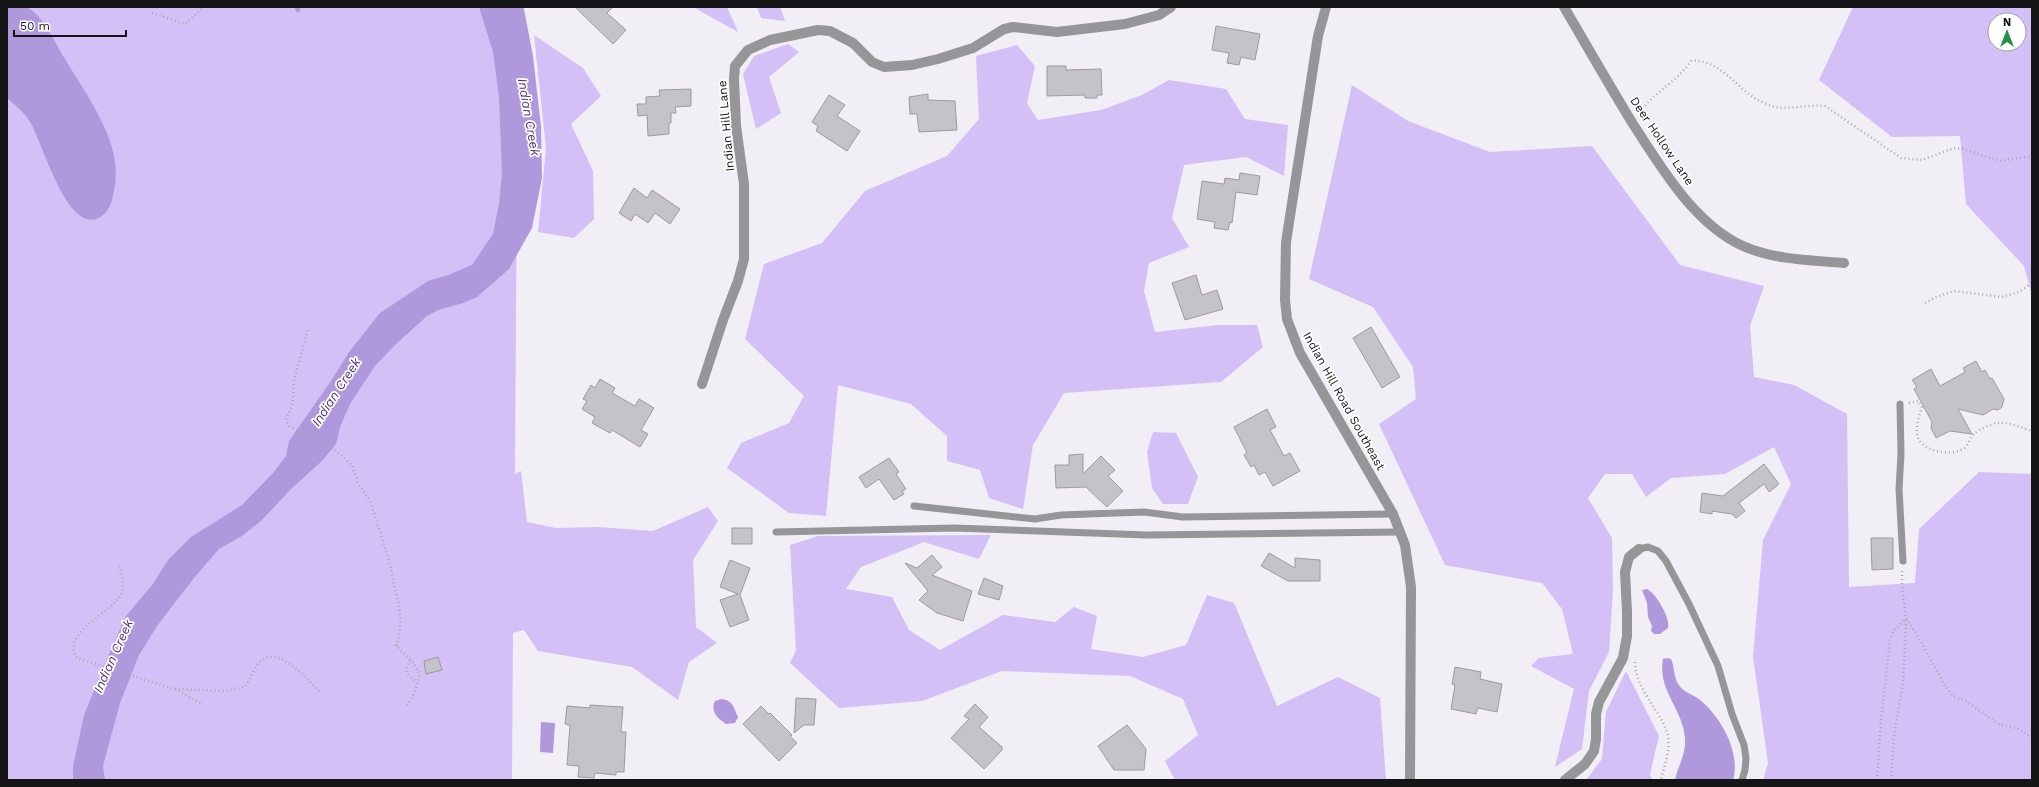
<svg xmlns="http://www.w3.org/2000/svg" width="2039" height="787" viewBox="0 0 2039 787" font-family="'Work Sans',sans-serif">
	<rect width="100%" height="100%" fill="#f1eef6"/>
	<g fill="#d2c0f6" fill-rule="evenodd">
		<path d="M7 7H518L515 474 521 471 527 522 556 528 597 527 653 531 708 507 718 521 693 560 696 627 717 643 689 662 678 700 632 667 538 651 524 630 513 633 512 780H7Z"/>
		<path d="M693 7H727L738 32Z"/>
		<path d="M757 7H780L785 21 761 18Z"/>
		<path d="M1853 7H2032V296L2024 266 1966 204 1960 136 1892 137 1819 80ZM1995 20H2019V44H1995Z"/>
		<path d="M534 35 583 68 601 96 571 124 593 171 594 219 574 238 538 232 546 148Z"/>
		<path d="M788 44 799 52 769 77 781 113 756 129 743 74 754 56Z"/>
		<path d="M1017 45 1035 66 1027 103 1038 120 1101 110 1142 95 1169 80 1226 89 1245 119 1288 125 1284 176 1246 157 1184 165 1172 218 1189 247 1149 263 1144 291 1155 332 1219 325H1257L1263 347 1221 382 1064 393 1033 445 1023 509 989 498 980 470 947 461V436L911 404 838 385 826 516 789 513 727 468 741 443 789 423 804 396 745 339 764 264 822 243 865 191 947 156 979 119 976 56Z"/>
		<path d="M1352 85 1408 121 1490 152 1592 146 1680 265 1764 286 1750 326 1754 377 1794 385 1847 414 1849 587 1915 583 1919 529 1979 472 2032 474V780H1763L1768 763 1753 657 1763 540 1791 484 1774 447 1725 474 1671 478 1646 497 1632 474H1605L1588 498 1612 538 1613 590 1609 652 1589 691 1582 749 1555 767 1574 689 1531 666 1539 658 1573 654 1562 609 1542 583 1445 565 1379 424 1416 399 1413 367 1373 307 1309 279Z"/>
		<path d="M1153 432 1176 433 1198 477 1188 504H1163L1152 488 1147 452Z"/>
		<path d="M991 535 979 559 924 542 861 567 846 589 892 597 909 630 940 650 1003 615 1055 622 1074 607 1097 616 1091 649 1143 657 1186 645 1207 595 1234 603 1277 706 1338 677 1380 698 1386 780H1175L1165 761 1198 735 1183 699 1130 676 1002 671 922 701 839 708 790 663 796 650 790 545 818 536Z"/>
		<path d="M1626 671 1659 736 1650 774 1652 780H1586L1602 759 1606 712Z"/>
	</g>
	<g fill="#b098dd">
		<path d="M7 7C13 7 23 5 28 8 43 15 56 45 65 59 87 96 125 145 114 191 112 200 111 208 103 215 69 243 42 140 30 122 25 113 15 105 7 98Z"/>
		<path d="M479 7H523L524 9 533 56 541 127 542 178 532 228 509 269 477 297 463 303 438 310 427 316 396 344 375 366 350 404 340 427 336 444 322 461 291 489 262 520 242 536 219 549 194 578 157 626 139 655 120 703 103 766 105 780H73V766L84 715 109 654 126 616 153 584 168 560 191 537 242 505 273 473 286 456 289 441 331 381 349 352 380 313 428 281 448 275 472 265 493 234 499 204 502 173 499 97 493 52Z"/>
		<path d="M1647 589C1656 593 1671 619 1668 628L1660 634H1654L1651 631 1652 626 1648 617 1647 603 1642 590Z"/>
		<path d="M1667 658 1671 659C1675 667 1673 677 1679 685 1683 692 1692 694 1699 699 1721 717 1741 752 1733 780H1675C1678 765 1686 756 1685 738 1683 709 1657 690 1663 659Z"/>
		<path d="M721 699C733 700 734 708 738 717L735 723 726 724C718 718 710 712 715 701Z"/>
		<path d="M541 722 555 723 553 753 540 752Z"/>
	</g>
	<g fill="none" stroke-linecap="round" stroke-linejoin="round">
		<path stroke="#b098dd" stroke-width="4.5" d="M297 7 298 10"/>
	</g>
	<g fill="#c5c3ca" stroke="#9d9aa2">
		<path d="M575 7H613L607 13 626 30 613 44Z"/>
		<path d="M1216 26 1260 34 1255 60 1241 57 1239 65 1227 63 1229 53 1212 50Z"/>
		<path d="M1047 66H1066V70L1101 69 1102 95H1097V98H1085V95L1047 96Z"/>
		<path d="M691 89V106L675 107 676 113H671V123H669V134L648 136 647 115 638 116 637 104H646V97L660 96 659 90Z"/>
		<path d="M928 94V100L955 101 957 130 919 132 917 114H910L909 97Z"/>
		<path d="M829 95 845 105 837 116 860 131 847 151 816 131 818 126 812 122Z"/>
		<path d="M1240 173 1260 176 1257 195 1236 192 1232 223 1230 222 1228 230 1214 228 1215 222 1197 219 1202 181 1224 184 1225 178 1239 180Z"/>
		<path d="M634 188 647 198 652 190 680 209 670 224 655 213 648 223 635 214 631 221 619 213Z"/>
		<path d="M1196 275 1202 295 1217 290 1223 309 1185 320 1172 283Z"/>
		<path d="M1371 327 1400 377 1382 388 1353 338Z"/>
		<path d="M1976 361 1982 372 1985 370 1990 379 1992 378 2004 399 2002 407 1998 410 1993 409 1983 415 1958 409 1972 434 1950 431 1936 438 1931 428 1932 422 1914 389 1917 387 1912 380 1931 369 1940 386 1960 375 1965 372 1963 368Z"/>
		<path d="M600 379 615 388 612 393 635 406 639 399 654 408 641 430 648 434 640 447 612 430 610 433 592 423 595 417 582 409 587 401 583 399 591 385 595 388Z"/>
		<path d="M1267 409 1276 427 1270 430 1284 456 1290 453 1300 471 1273 486 1265 472 1259 475 1254 465 1251 467 1244 455 1247 453 1234 427Z"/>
		<path d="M1083 454V474L1101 456 1115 470 1108 476 1123 491 1107 507 1086 487 1056 488 1055 465H1069V455Z"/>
		<path d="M889 458 899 472 896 474 906 489 902 491 904 494 894 500 879 479 866 488 859 477Z"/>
		<path d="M1764 464 1779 484 1769 492 1764 484 1739 503 1745 511 1736 518 1732 514 1712 511V514L1700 512 1702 493 1723 496Z"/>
		<rect x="732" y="528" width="20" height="16"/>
		<path d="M1871 538H1893V569L1872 570Z"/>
		<path d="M1269 553 1295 568V558L1320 560V581H1288L1261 566Z"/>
		<path d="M932 555 942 567 932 575 972 591 963 621 937 613 919 600 928 591 905 563 917 568Z"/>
		<path d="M730 560 750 568 740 595 749 620 730 627 720 600 738 594 720 587Z"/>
		<path d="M984 578 1003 586 999 600 978 594Z"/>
		<path d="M438 657 442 670 426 674 424 661Z"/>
		<path d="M1455 667 1481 672 1480 679 1502 684 1497 712 1478 708 1476 714 1451 709 1455 685 1452 684Z"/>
		<path d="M796 698 816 699 814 725H804L794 733Z"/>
		<path d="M975 704 988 717 979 727 1002 747V750L984 769 951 738 969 719 964 716Z"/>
		<path d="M590 705 623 707 621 732H626L624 772H616V775L595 773 594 778 578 777 579 766 567 765 570 725 565 724 567 706 590 708Z"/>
		<path d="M761 706 769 714 770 713 792 735 790 736 797 743 779 761 743 724Z"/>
		<path d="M1127 725 1146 749 1144 770H1114L1098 746Z"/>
	</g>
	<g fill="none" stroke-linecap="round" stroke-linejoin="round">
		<g stroke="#aba9af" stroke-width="2.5" stroke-dasharray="1 3" stroke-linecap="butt">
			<path d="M152 13 185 24 204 7"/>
			<path d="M1640 112C1654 92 1677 82 1691 61 1718 58 1736 87 1756 99 1762 102 1770 106 1776 107 1791 110 1809 104 1825 106L1901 158 1922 160 1954 148 1963 149 2000 161 2032 156"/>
			<path d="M1925 303 1936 297 1954 291 2002 297 2019 292 2032 283"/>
			<path d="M308 330 294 379 293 402 286 420 289 426 335 450 352 465 358 483 371 503 390 564 398 602 401 621 397 647"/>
			<path d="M1909 403 1918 401 1922 407C1919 416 1916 425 1917 434 1919 451 1949 456 1961 450 1969 447 1968 439 1974 434 1978 430 1991 424 1996 423 2007 421 2022 428 2032 431"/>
			<path d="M119 566C121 574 125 584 122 593 113 613 59 633 77 658L174 689 226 691 245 687C251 679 254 666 262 660 280 646 310 682 321 693"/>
			<path d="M1902 571V587L1906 618 1923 645 1945 686 1953 696 1966 701 1998 724 2019 729 2032 738"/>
			<path d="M395 645 412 661 420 674 414 694 406 707"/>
			<path d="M410 660 406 669 407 674 417 682"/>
			<path d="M1635 662C1636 690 1658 707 1667 732 1672 746 1664 766 1661 780"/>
			<path d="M175 689 202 704"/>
			<path d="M1877 780 1881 721 1890 640 1893 632 1906 618"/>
			<path d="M1891 780 1894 735 1903 684 1906 619"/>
		</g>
		<g stroke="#969598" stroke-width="7">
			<path d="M1900 404 1901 454 1899 489 1903 561"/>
			<path d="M914 506 1035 519 1061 515 1144 512 1183 517 1393 514"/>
			<path d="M776 532 954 528 1147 535 1399 532"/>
			<path d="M1639 549 1648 547 1658 551 1666 561 1689 604 1718 666 1732 714 1744 745 1746 758 1745 770 1742 780"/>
		</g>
		<g stroke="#969598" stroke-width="10">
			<path d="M1326 7 1318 36 1286 242 1285 300 1287 319 1300 353 1393 514 1405 545 1411 587 1410 780"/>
			<path d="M1564 7C1587 46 1609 85 1633 124 1660 166 1695 225 1743 246 1775 260 1809 260 1844 263"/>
			<path d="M702 384 723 320 738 281 744 259V184L736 126 734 79 735 66 748 50 770 40 818 30 830 31 853 43 872 62 884 67 912 65 938 59 973 48 1004 29 1013 27 1057 32 1125 24 1159 15 1171 7"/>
			<path d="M1565 780 1585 764 1594 751 1596 739V714L1599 702 1623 658 1627 636V612L1625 572 1629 557 1639 549"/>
		</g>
	</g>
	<g text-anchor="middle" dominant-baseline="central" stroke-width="3.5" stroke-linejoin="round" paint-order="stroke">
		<g font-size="12" fill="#151417" stroke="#fff">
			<text transform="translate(726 126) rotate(-95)">Indian Hill Lane</text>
			<text transform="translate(1662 141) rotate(56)">Deer Hollow Lane</text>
			<text transform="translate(1344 401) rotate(61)">Indian Hill Road Southeast</text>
		</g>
		<g font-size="13" font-style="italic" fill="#533082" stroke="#fff">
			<text transform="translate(529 117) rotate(80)">Indian Creek</text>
			<text transform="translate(336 392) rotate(-57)">Indian Creek</text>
			<text transform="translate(113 656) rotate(-66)">Indian Creek</text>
		</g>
	</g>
	<rect width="2039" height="787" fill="none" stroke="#151417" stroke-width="16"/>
	<g transform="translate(2007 32)"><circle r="19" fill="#ffffff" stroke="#a1a1a2"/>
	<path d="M0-3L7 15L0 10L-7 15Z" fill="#228f47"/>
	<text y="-6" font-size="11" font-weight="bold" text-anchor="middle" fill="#151417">N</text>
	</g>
	<path d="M14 30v6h112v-6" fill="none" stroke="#151417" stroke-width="2"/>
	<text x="20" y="30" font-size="12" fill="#151417" stroke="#ffffff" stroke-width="3" paint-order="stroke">50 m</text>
</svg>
